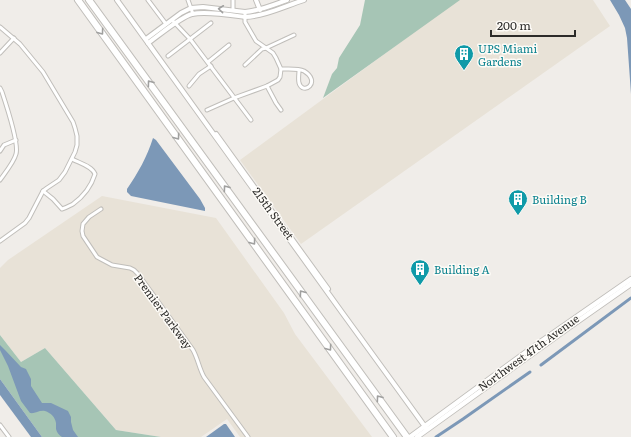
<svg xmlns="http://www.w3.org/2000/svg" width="631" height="437" viewBox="0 0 631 437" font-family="Literata,serif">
	<rect width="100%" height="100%" fill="#f0ede9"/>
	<g fill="#e8e2d7">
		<path d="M458 0H593L610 26 301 244 240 160Z"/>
		<path d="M102 196 216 218 284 313 295 334 372 437H240L227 419 201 437H161L116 430 45 348 21 362 0 335V268L8 260Z"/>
	</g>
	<g fill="#a6c5b5">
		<path d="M365 0H460L323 98 332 74 337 68 339 58 360 25Z"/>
		<path d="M0 335 21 362 45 348 116 430 161 437H42L0 379Z"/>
	</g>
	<g fill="#7c98b7">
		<path d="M610 0H625L631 9V94L627 38 625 28 619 15Z"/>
		<path d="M153 138 156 140 200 199 205 208V211L131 196 127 192V189C138 173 147 157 153 138Z"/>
		<path d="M0 345 5 350 21 367 26 369 31 379V386L42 403H51L68 411 71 417V422L73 430 78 437H62C59 435 57 433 56 429 56 429 56 423 56 423 55 417 51 413 45 411 39 410 35 414 30 413L21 401 8 366 0 350Z"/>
		<path d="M0 379 42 437H31L0 395Z"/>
		<path d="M224 424H226L235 437H206Z"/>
	</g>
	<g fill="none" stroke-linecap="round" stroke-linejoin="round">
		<g stroke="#7c98b7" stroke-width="3">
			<path d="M541 365 631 298"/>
			<path d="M436 437 463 419 530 372"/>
		</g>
		<defs>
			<g id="minor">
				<path d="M148 0 166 24"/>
				<path d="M188 0 193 14"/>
				<path d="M233 10V0"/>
				<path d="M245 12V22L256 41 266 48 294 35"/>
				<path d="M172 20 190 39 251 120"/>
				<path d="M0 27 20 44 43 72 73 122 75 128 77 136V145L75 152 65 172 59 180 47 188 43 191 29 218 25 223 0 241"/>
				<path d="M0 53 14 38"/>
				<path d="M168 56 211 23"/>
				<path d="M208 62 229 45"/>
				<path d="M245 65 262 49 266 48 273 53 276 58 281 69C288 69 298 68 304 71 322 82 303 96 299 83 298 79 299 74 299 70"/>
				<path d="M189 86 199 74 211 66"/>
				<path d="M267 86 276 103 281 110"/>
				<path d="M0 88 2 92C6 104 19 144 16 154 14 162 5 173 0 180"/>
				<path d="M207 110 234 98 267 86 278 80 280 77 281 69"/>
				<path d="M0 151 4 145 16 140"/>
				<path d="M43 191 53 199 62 209C66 208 69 206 73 204 84 196 91 187 95 174 92 166 79 163 72 159"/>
				<path d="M101 209 89 217 83 224 82 231 83 236 97 257 112 265 130 268 134 270 138 274 193 350C198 359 199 368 204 377L248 437"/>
				<path d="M0 425 9 437"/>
			</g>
			<g id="tertiary">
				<path d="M117 0 341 311 426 428"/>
				<path d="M256 0 260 10"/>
				<path d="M146 39 181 13 191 8 203 7 245 12C259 11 273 5 287 0"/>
				<path d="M148 43C158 36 182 16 192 14 207 11 230 15 245 17 265 16 285 6 304 0"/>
				<path d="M216 134 328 289"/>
			</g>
			<g id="secondary">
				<path d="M410 437 533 347 631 279"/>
				<path d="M417 437 564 331 631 284"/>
			</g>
			<g id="motorway">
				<path d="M78 0 393 437"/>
				<path d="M89 0 407 437"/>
			</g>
		</defs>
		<use href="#minor" stroke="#c0beba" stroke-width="5"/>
		<use href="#tertiary" stroke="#c0beba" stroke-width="6"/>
		<use href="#secondary" stroke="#c0beba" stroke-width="6"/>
		<use href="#motorway" stroke="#c0beba" stroke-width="8"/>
		<use href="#minor" stroke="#fff" stroke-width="3"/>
		<use href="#tertiary" stroke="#fff" stroke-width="4"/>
		<use href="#secondary" stroke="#fff" stroke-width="4.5"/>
		<use href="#motorway" stroke="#fff" stroke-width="6"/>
	</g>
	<defs><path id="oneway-chevron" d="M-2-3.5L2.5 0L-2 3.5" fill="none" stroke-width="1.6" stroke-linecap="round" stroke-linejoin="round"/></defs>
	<g stroke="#a0a09f">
		<use href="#oneway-chevron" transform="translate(221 9) rotate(-174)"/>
		<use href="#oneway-chevron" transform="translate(101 32) rotate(54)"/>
		<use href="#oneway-chevron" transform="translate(150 83) rotate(-126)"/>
		<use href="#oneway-chevron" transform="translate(177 137) rotate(54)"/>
		<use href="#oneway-chevron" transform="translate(226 188) rotate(-126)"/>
		<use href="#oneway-chevron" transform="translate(253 242) rotate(54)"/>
		<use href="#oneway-chevron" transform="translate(302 293) rotate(-126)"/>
		<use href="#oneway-chevron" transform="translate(329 348) rotate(54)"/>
		<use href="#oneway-chevron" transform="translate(379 398) rotate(-126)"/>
	</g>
	<defs>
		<symbol id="building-pin" viewBox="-11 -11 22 30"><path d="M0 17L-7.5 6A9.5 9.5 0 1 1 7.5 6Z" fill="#0f9aa8" stroke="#fdfbf7"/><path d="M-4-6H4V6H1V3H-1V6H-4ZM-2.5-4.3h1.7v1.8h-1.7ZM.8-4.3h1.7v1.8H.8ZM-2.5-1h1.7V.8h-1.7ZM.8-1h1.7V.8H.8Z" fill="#fff"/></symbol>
	</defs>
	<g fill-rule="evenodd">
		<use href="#building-pin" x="453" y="43" width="22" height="30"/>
		<use href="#building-pin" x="507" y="188" width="22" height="30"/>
		<use href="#building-pin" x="409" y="258" width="22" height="30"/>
	</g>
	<g text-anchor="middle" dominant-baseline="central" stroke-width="3" stroke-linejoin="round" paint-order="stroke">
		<g font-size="11" fill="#0d838f" stroke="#fdfbf7" text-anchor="start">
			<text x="478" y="48">UPS Miami<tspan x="478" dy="13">Gardens</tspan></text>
			<text x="532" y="199">Building B</text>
			<text x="434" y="269">Building A</text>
		</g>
		<g font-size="11" fill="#2c2b29" stroke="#fdfbf7">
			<text transform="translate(274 213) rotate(54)">215th Street</text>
			<text transform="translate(164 311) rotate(54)">Premier Parkway</text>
			<text transform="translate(528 352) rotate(-36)">Northwest 47th Avenue</text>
		</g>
	</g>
	<path d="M491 30v6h84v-6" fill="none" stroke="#2c2b29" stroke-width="2"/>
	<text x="497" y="30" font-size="12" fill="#2c2b29" stroke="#fdfbf7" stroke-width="3" paint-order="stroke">200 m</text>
</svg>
